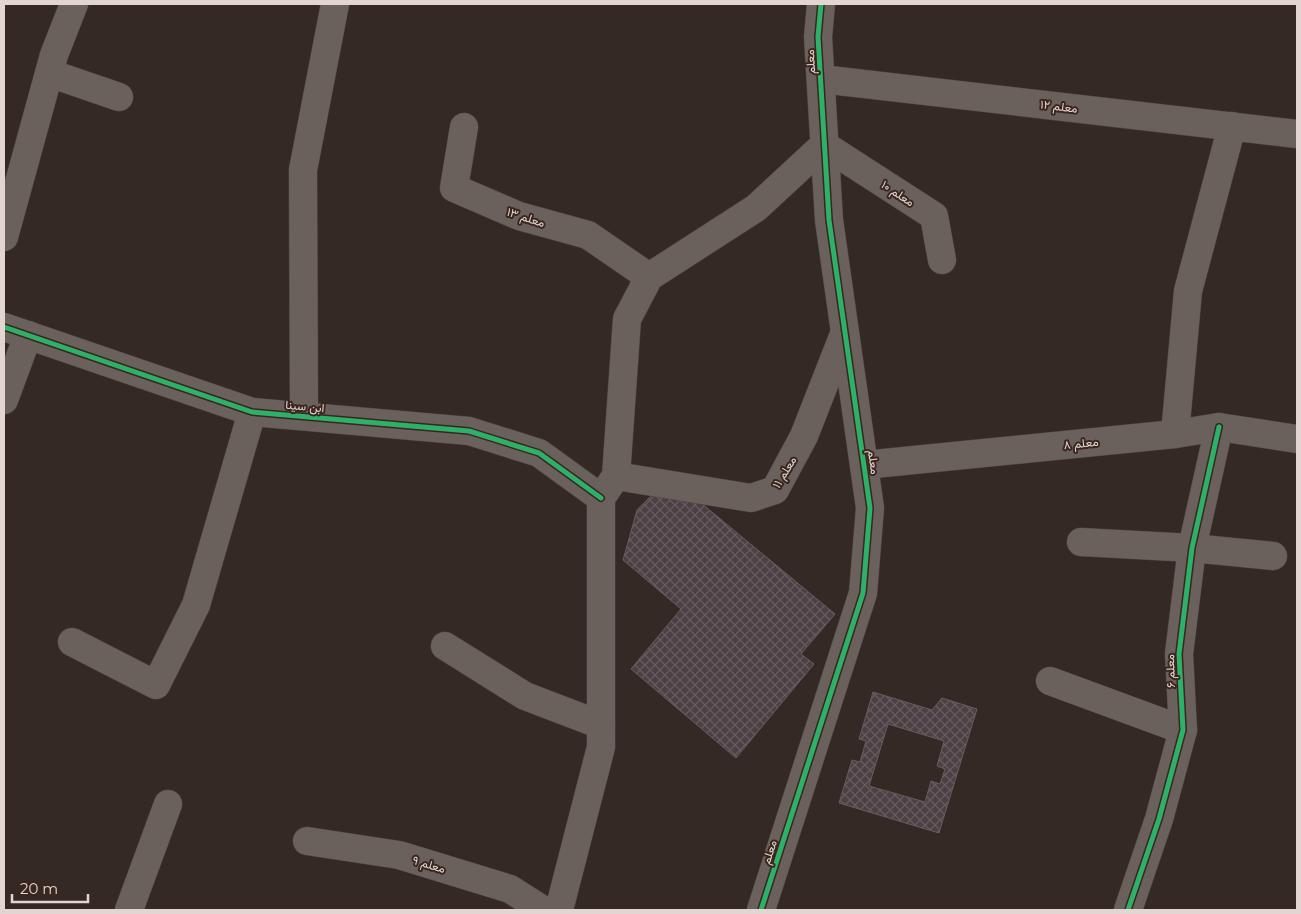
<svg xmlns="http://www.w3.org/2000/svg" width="1301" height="914" viewBox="0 0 1301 914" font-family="Montserrat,Vazirmatn,sans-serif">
	<defs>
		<pattern id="building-cross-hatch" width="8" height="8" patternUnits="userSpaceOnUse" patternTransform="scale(1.25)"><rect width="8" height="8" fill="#4d4045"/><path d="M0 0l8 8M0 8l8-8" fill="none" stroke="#665b5f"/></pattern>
	</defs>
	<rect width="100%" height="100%" fill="#342925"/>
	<g fill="url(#building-cross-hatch)" stroke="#655d5e" fill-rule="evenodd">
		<path d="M654 493 695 498 835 614 801 654 814 664 736 758 631 669 681 609 623 560 637 510Z"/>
		<path d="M873 692 932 710 942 698 977 709 939 833 839 803 852 760 860 762 866 741 859 739ZM888 724 944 741 937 766 945 769 940 784 931 781 925 802 869 786Z"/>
	</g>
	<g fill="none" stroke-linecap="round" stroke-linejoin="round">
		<defs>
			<g id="minor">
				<path d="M49 73 119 97"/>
				<path d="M821 79 1297 134"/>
				<path d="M464 127 454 188 519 216 588 235 649 277"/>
				<path d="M4 237 54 55 74 4"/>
				<path d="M4 327 252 412 469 431 539 453 601 498"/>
				<path d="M4 400 28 335"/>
				<path d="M304 416 303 170 335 4"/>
				<path d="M1175 434 1188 291 1232 126"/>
				<path d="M864 465 1175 434 1219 427 1297 439"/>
				<path d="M616 476 751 498 775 490 804 436 844 334"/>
				<path d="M601 498 616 476 627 319 649 277 756 208 824 145 934 216 942 260"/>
				<path d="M1081 542 1192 548 1273 556"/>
				<path d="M72 642 156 685 196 605 252 412"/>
				<path d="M445 646 525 696 601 725"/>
				<path d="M1050 681 1183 730"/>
				<path d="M307 841 399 855 510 889 543 910"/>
				<path d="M129 910 168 804"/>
				<path d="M559 910 601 747V498"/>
				<path d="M761 910 863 593 870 508 829 220 818 37 821 4"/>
				<path d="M1128 910 1159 819 1183 730 1179 654 1192 548 1219 427"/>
			</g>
		</defs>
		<use href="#minor" stroke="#4e4542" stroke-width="29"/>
		<use href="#minor" stroke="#6a605c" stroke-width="28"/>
		<defs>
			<g id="cycleway">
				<path d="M4 327 252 412 469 431 539 453 601 498"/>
				<path d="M761 910 863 593 870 508 829 220 818 37 821 4"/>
				<path d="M1128 910 1159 819 1183 730 1179 654 1192 548 1219 427"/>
			</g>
		</defs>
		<use href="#cycleway" stroke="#3a261f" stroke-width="8"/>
		<use href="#cycleway" stroke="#2db169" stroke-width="5"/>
	</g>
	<g text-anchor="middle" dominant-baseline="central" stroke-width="4" stroke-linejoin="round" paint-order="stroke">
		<g font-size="12" fill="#e3d5d1" stroke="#3a261f">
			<text transform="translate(810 62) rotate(-93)">معلم</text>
			<text transform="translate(1059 106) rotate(7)">معلم ۱۲</text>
			<text transform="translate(898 193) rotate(33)">معلم ۱۰</text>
			<text transform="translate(526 217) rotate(18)">معلم ۱۳</text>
			<text transform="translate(305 406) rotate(5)">ابن سینا</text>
			<text transform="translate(1081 443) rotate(-6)">معلم ۸</text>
			<text transform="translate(874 462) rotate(82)">معلم</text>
			<text transform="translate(784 472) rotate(-59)">معلم ۱۱</text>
			<text transform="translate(1170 671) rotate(-92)">معلم ۶</text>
			<text transform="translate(769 852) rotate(-72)">معلم</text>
			<text transform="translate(429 864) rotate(17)">معلم ۹</text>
		</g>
	</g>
	<rect width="1301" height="914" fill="none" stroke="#e3d5d1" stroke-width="10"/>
	<path d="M12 894v8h76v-8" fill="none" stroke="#e3d5d1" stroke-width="2.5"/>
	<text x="20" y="894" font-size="15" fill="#e3d5d1" stroke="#3a261f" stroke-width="4" paint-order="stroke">20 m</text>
</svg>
